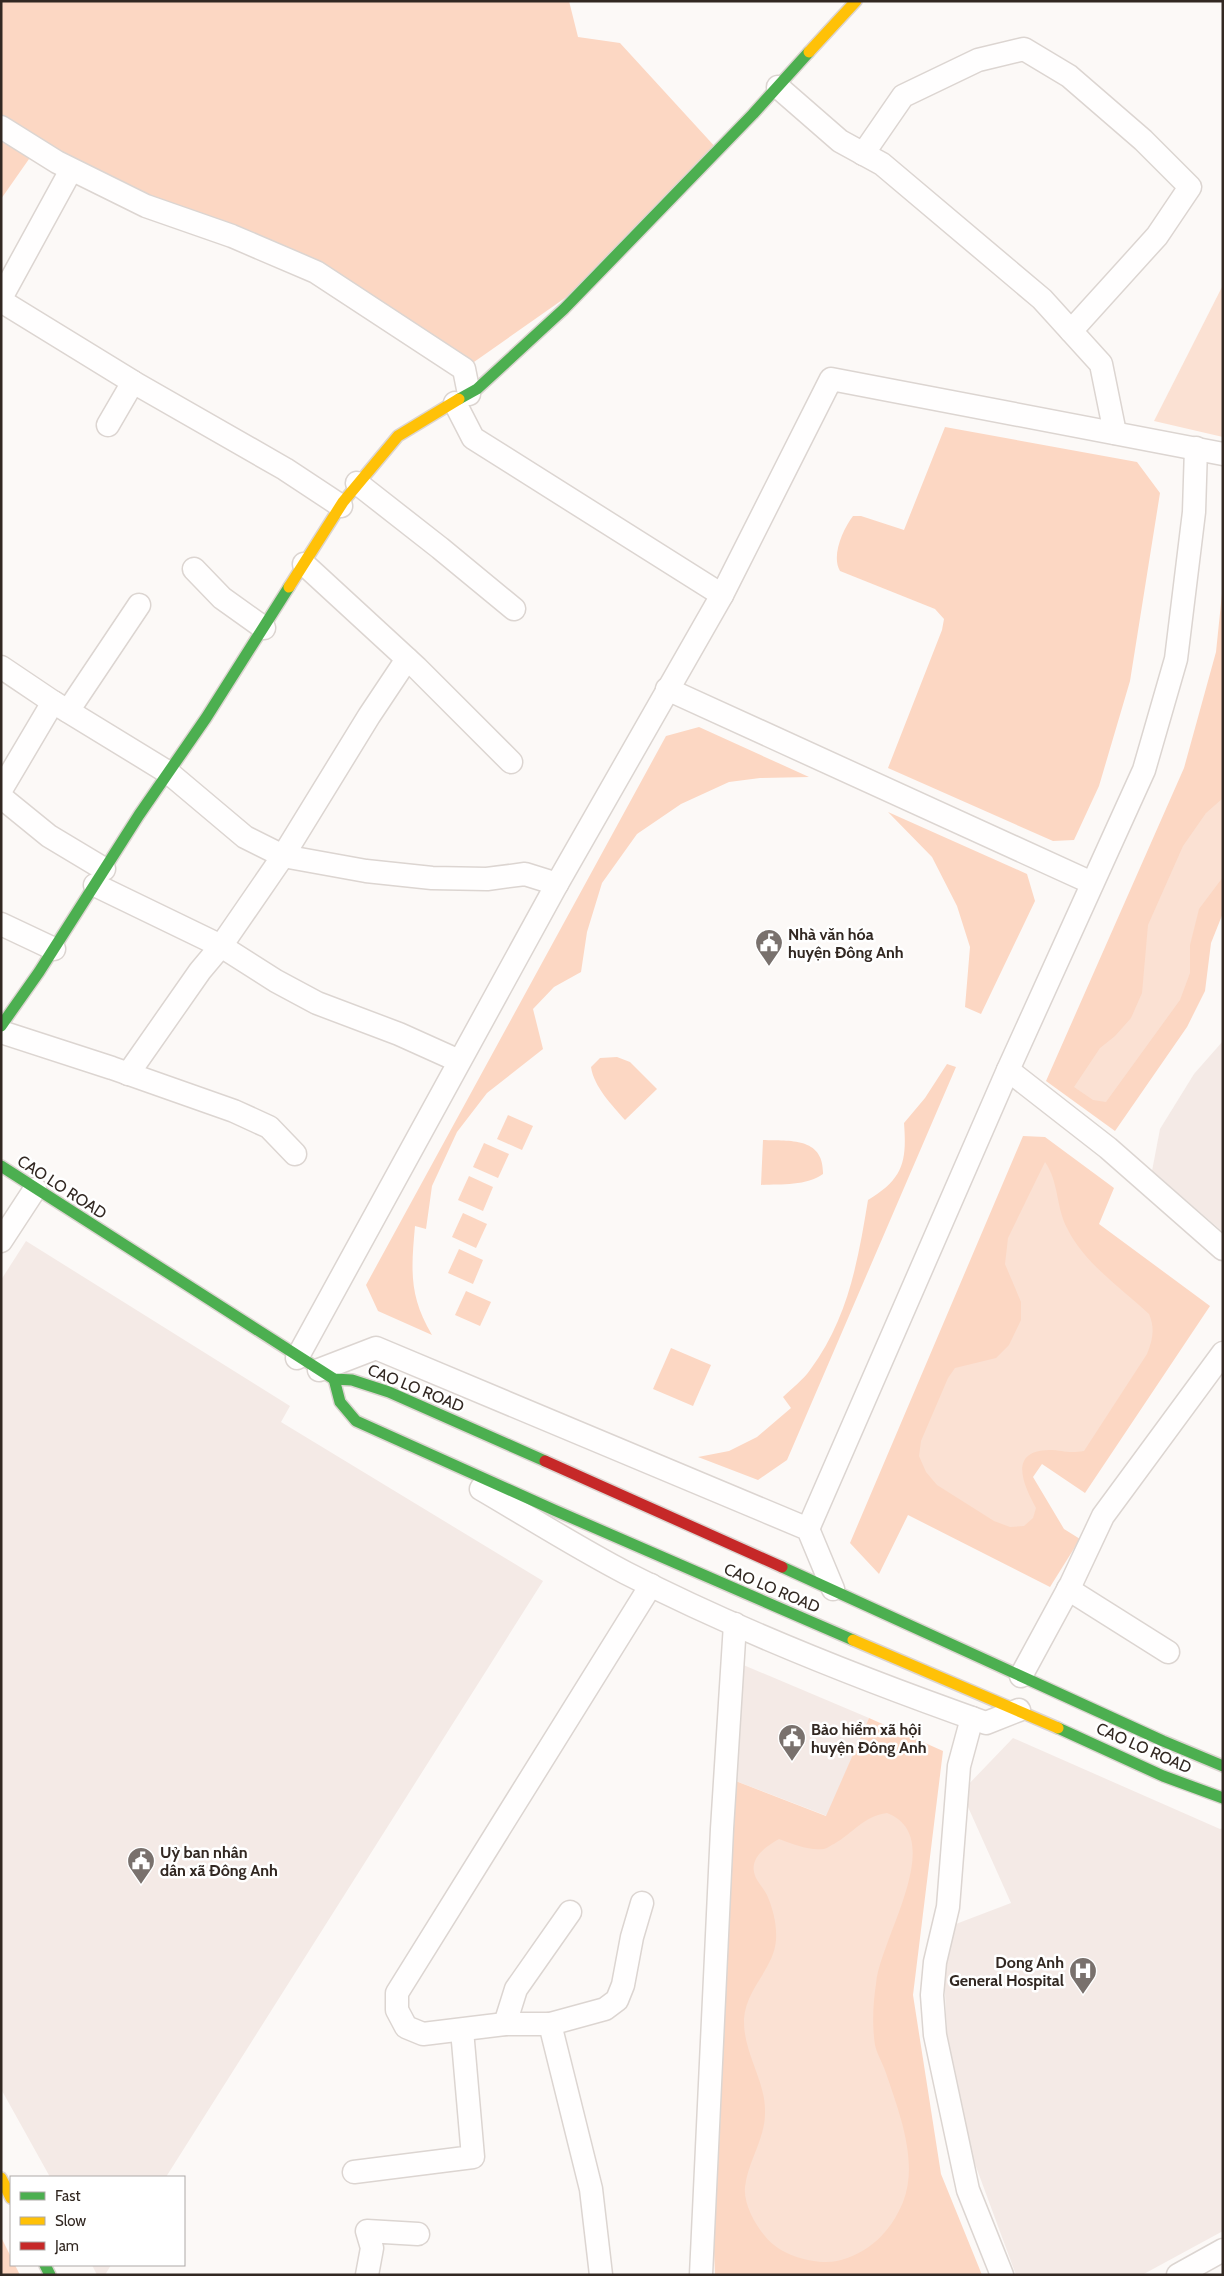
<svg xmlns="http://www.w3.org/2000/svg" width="1224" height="2276" viewBox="0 0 1224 2276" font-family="Cabin,sans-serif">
	<rect width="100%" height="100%" fill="#fcf9f7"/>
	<g fill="#f4eae6">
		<path d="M1223 1041V1232L1152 1171 1160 1129 1194 1074Z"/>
		<path d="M26 1241 290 1406 281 1422 543 1581 166 2177H50L1 2089V1280Z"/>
		<path d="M741 1664 869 1718 827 1816 733 1780Z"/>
		<path d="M1013 1738 1220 1829 1223 1828V2231L1142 2275H1016L968 2145 948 2054 944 1974 948 1927 1011 1903 964 1798 965 1788Z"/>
		<path d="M92 2265H111L105 2275H97Z"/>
	</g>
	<g fill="#fcd7c3">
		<path d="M1 1H569L578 37 620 43 718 150 595 277 464 369 316 272 36 149 1 199Z"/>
		<path d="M945 427 1137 462 1160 493 1130 681 1099 786 1074 840 1053 841 888 768 942 630 944 619 935 609 840 571C831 556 843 529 853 516H861L904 530Z"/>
		<path d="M1223 584V913L1211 943 1205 991 1187 1027 1115 1131 1046 1081 1184 768 1216 652Z"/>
		<path d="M699 727 809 777 760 778 729 782 681 804 637 834 602 883 587 932 581 972 554 987 533 1009 543 1049 487 1093 457 1132 432 1186 426 1229 415 1226C411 1271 409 1296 432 1335L378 1311 366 1285 666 736Z"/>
		<path d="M888 812 1027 874 1035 901 981 1014 965 1007 970 947 957 906 932 857Z"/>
		<path d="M617 1057 630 1062 657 1089 625 1120C612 1105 594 1087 591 1067L600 1058Z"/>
		<path d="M947 1064 956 1067 787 1460 758 1480 698 1457 729 1451 757 1437 791 1408 783 1397C792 1388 803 1380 810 1370 848 1319 858 1261 868 1200 903 1179 907 1162 904 1123L925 1098Z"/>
		<path d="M508 1115 533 1126 522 1150 497 1139Z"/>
		<path d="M1023 1136 1045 1137 1114 1188 1099 1224 1210 1306 1085 1493 1042 1464 1033 1477 1064 1529 1080 1539 1050 1587 908 1515 879 1574 850 1543Z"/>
		<path d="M763 1140C790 1141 824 1137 823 1174 807 1186 780 1184 761 1185Z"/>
		<path d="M484 1143 509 1154 498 1178 473 1167Z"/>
		<path d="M469 1176 493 1187 483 1211 458 1200Z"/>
		<path d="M463 1213 487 1224 476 1248 452 1237Z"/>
		<path d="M459 1249 483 1260 473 1284 448 1273Z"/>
		<path d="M466 1291 491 1302 480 1326 455 1315Z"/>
		<path d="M671 1348 711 1365 693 1406 653 1389Z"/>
		<path d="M869 1718 943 1751 913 1995 941 2174 982 2275H715L713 2228 733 1780 826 1816Z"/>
		<path d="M1 2237 11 2257V2265H15L20 2275H1Z"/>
	</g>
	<g fill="#fbe1d3">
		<path d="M1223 285V437L1154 421Z"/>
		<path d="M1223 798V877L1199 909 1190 945V973L1180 1000 1106 1102 1093 1100 1074 1087 1100 1048 1115 1036 1131 1018 1142 993 1148 925 1183 846 1206 813Z"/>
		<path d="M1045 1162C1059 1182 1056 1207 1067 1228 1084 1263 1120 1287 1149 1314 1155 1328 1153 1339 1147 1354L1084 1451C1067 1454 1063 1450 1049 1450 1007 1451 1024 1486 1036 1508L1033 1518 1024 1526 1010 1527 994 1521 937 1485 926 1472 919 1456 921 1441 948 1378 955 1368 996 1358 1009 1345 1021 1320V1302L1005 1264 1008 1238Z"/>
		<path d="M887 1813C949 1837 880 1938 876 1984 873 2003 872 2026 875 2045 877 2054 883 2064 886 2073 899 2112 919 2162 903 2202 891 2232 868 2254 837 2261 818 2265 788 2257 774 2245 759 2233 743 2206 745 2187 748 2161 765 2139 765 2113 766 2080 743 2054 744 2019 746 1988 774 1969 776 1940 777 1924 773 1909 767 1895 764 1889 759 1884 756 1878 747 1859 765 1847 779 1839 793 1844 809 1851 824 1849 828 1848 831 1845 834 1844 853 1833 864 1816 887 1813Z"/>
	</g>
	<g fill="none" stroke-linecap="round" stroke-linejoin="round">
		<defs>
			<g id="street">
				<path d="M778 87 840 141 882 164 1042 299 1101 364 1115 433"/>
				<path d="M1 127 57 162 146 206 232 236 316 272 464 369 469 394"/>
				<path d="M863 154 903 96 978 60 1024 49 1069 76 1143 140 1190 187 1157 236 1071 331"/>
				<path d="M1 298 71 170"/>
				<path d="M1 301 133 382 285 469 341 506"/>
				<path d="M455 403 473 438 722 595"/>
				<path d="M108 425 133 382"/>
				<path d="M357 483 440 548 514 609"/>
				<path d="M304 564 417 668 511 762"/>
				<path d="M194 569 222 598 264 628"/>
				<path d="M1 667 53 702 169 773 245 837 283 856 366 871 432 878 487 879 525 874 557 884 297 1358"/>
				<path d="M667 689 1092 883"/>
				<path d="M68 711 139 605"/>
				<path d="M1 790 53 702"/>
				<path d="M1 797 49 836 104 869"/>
				<path d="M557 884 722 595 831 379 1223 454"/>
				<path d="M95 885 221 946 283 856 369 716 407 659"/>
				<path d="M1 924 54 949"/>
				<path d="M1 1032 112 1068 234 1111 269 1127 295 1154"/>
				<path d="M1008 1070 1108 1148 1223 1249"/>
				<path d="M128 1074 200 971 221 946 276 981 317 1003 399 1034 459 1061"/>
				<path d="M1 1241 35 1189"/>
				<path d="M319 1370 376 1348 808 1529 833 1589"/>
				<path d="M481 1489C529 1517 576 1547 626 1573 741 1632 864 1680 986 1723L1019 1710"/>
				<path d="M808 1529 1008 1070 1144 770 1176 659 1194 512 1196 448"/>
				<path d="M1068 1589 1168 1652"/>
				<path d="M1021 1676 1071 1584 1103 1516 1223 1353"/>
				<path d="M972 1718 959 1766 948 1907 935 1962 932 1995 935 2035 968 2190 1002 2275"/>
				<path d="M642 1903 632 1937 623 1985 617 2000 605 2009 550 2024H505L423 2034 406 2027 397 2010V1993L651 1585"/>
				<path d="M505 2024 516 1989 570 1912"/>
				<path d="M550 2024 591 2189 601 2275"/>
				<path d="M354 2172 473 2157 462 2030"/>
				<path d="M367 2275 372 2248 367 2231 418 2234"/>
				<path d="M701 2275 722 1829 735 1624"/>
				<path d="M1178 2275 1223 2250"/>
			</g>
			<g id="fast">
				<path d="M459 399 477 389 564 309 753 114 809 52"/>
				<path d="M1 1026 39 972 139 815 206 718 289 587"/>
				<path d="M1 1166 334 1379 352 1380 389 1392 545 1461"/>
				<path d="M334 1379 340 1402 356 1421 554 1510 853 1640"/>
				<path d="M782 1567 1163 1741 1223 1766"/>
				<path d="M1058 1728 1163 1776 1223 1798"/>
				<path d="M45 2265 50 2275"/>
			</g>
			<g id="slow">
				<path d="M809 52 856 1"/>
				<path d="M289 587 343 502 398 436 459 399"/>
				<path d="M853 1640 1058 1728"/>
				<path d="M1 2178 11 2198"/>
			</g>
			<path id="jam" d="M545 1461 782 1567"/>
		</defs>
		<use href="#street" stroke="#dcd5d1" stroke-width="25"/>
		<use href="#fast" stroke="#dcd5d1" stroke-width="14"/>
		<use href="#slow" stroke="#dcd5d1" stroke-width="14"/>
		<use href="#jam" stroke="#dcd5d1" stroke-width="14"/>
		<use href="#street" stroke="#fffefe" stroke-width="22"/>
		<use href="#fast" stroke="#4caf50" stroke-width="11"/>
		<use href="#slow" stroke="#ffc107" stroke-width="11"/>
		<use href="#jam" stroke="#c62828" stroke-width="11"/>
	</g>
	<defs>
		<symbol id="civic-pin" viewBox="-11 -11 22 30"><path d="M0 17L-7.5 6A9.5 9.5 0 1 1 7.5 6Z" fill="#79716d" stroke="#fff"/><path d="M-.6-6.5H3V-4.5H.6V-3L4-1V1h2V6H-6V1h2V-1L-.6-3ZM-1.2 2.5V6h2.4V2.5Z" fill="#fff"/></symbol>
		<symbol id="hospital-pin" viewBox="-11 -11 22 30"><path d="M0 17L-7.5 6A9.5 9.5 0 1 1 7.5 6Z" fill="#79716d" stroke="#fff"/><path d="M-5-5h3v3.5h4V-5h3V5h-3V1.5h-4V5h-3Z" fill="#fff"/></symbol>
	</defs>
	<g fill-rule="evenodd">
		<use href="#civic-pin" x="753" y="927" width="32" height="43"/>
		<use href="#civic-pin" x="776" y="1722" width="32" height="43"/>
		<use href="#civic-pin" x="125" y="1845" width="32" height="43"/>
		<use href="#hospital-pin" x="1067" y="1955" width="32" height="43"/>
	</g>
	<g text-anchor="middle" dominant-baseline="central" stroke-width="5" stroke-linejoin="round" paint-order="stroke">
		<g font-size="16" font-weight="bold" fill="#322822" stroke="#fff" text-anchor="start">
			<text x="788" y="934">Nhà văn hóa<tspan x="788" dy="18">huyện Đông Anh</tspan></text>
			<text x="811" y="1729">Bảo hiểm xã hội<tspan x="811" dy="18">huyện Đông Anh</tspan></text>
			<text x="160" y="1852">Uỷ ban nhân<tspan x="160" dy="18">dân xã Đông Anh</tspan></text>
			<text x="1064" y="1962" text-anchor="end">Dong Anh<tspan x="1064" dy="18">General Hospital</tspan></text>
		</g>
		<g font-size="16" fill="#322822" stroke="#fff">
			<text transform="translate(62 1187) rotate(33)">CAO LO ROAD</text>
			<text transform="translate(416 1388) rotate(22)">CAO LO ROAD</text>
			<text transform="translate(772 1588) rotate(23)">CAO LO ROAD</text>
			<text transform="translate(1144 1748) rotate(24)">CAO LO ROAD</text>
		</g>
	</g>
	<rect width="1224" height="2276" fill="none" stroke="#322822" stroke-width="5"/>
	<rect x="10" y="2176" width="175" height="90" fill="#ffffff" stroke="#ada9a7"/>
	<rect x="20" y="2192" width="25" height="8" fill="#4caf50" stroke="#ada9a7"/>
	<text x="55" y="2201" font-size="15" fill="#322822">Fast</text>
	<rect x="20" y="2217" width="25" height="8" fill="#ffc107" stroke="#ada9a7"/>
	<text x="55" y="2226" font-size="15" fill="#322822">Slow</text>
	<rect x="20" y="2242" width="25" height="8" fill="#c62828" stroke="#ada9a7"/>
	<text x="55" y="2251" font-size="15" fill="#322822">Jam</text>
</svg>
